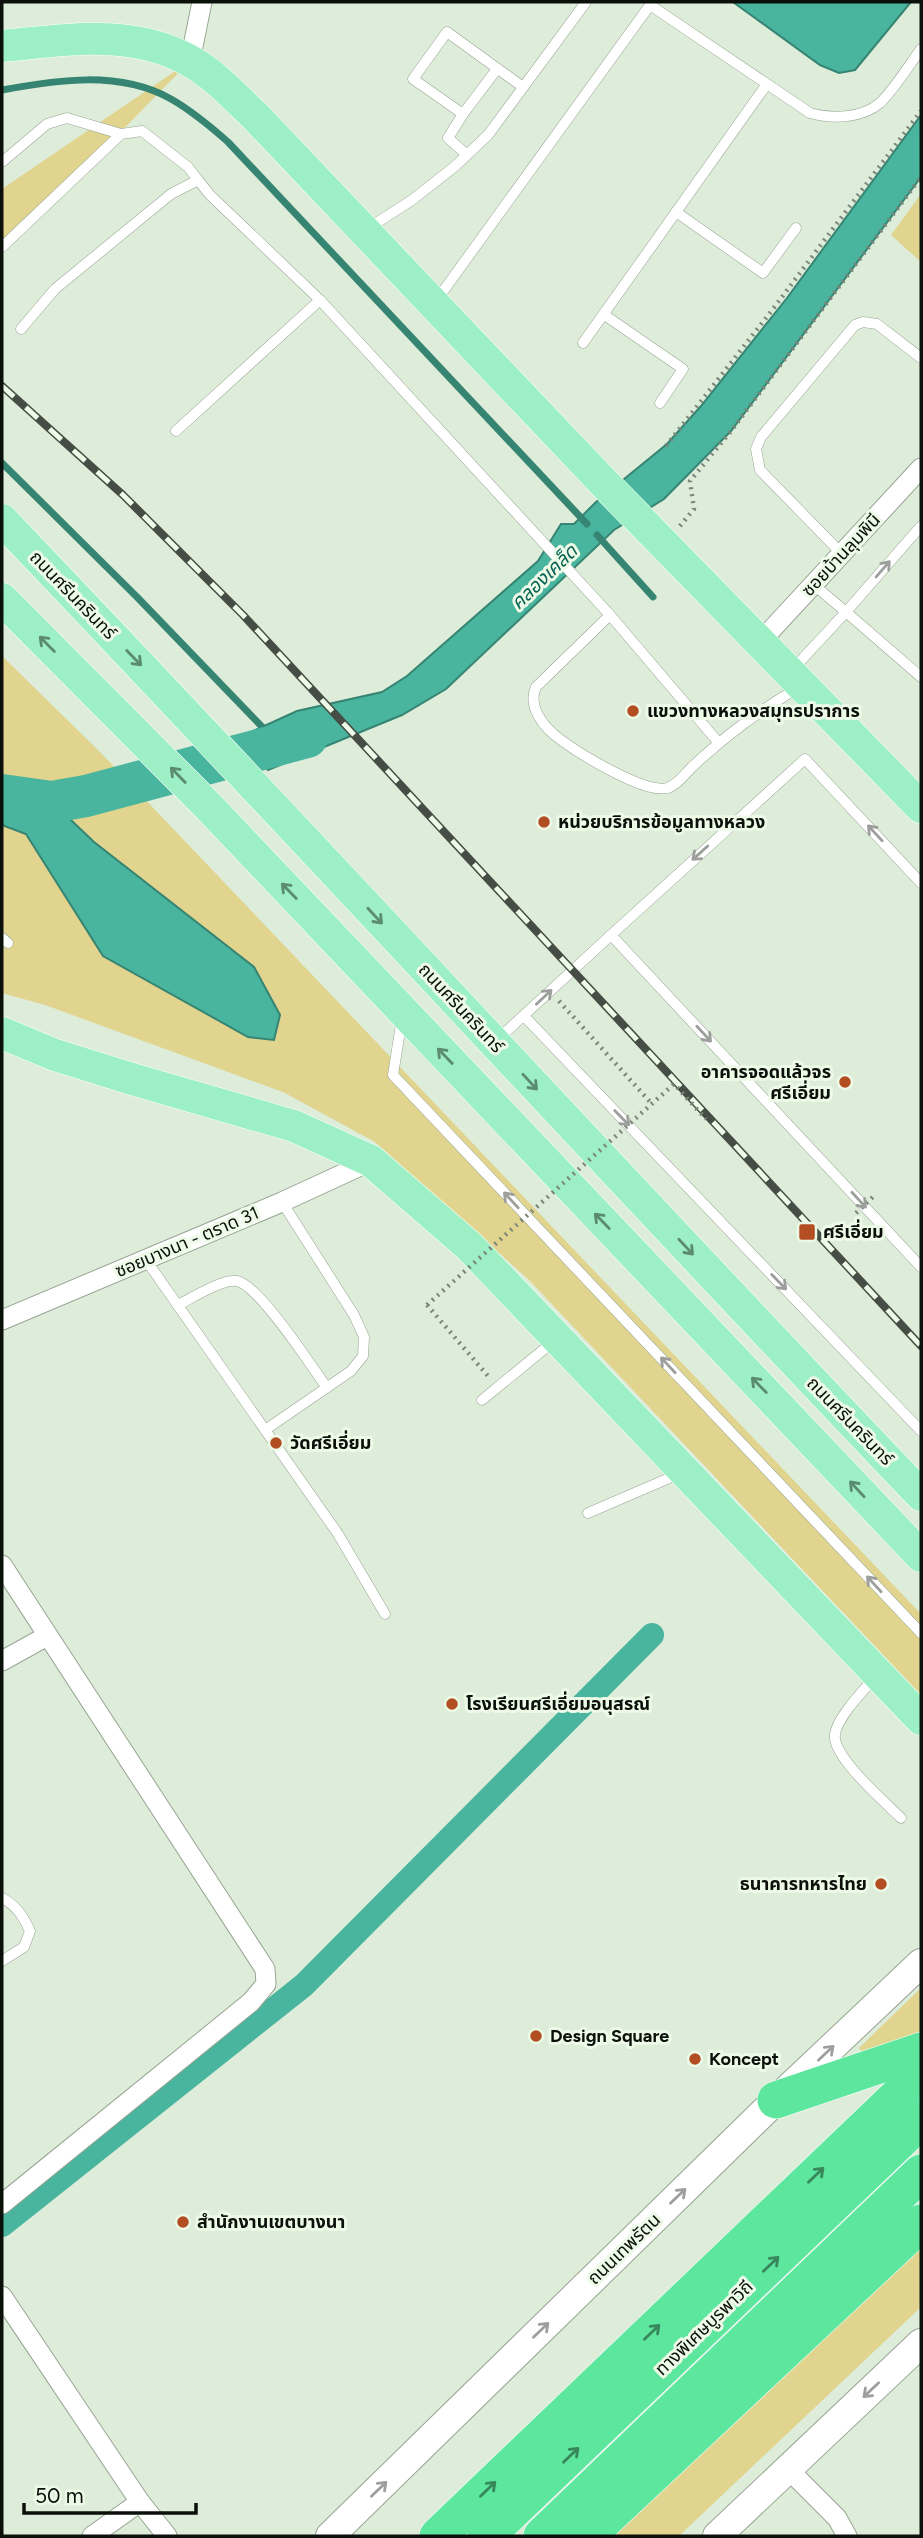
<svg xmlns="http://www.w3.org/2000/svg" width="923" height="2538" viewBox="0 0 923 2538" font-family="Figtree,'Noto Sans Thai',sans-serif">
	<rect width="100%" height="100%" fill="#deecda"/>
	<g fill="#e0d48e">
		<path d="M190 61 2 253V189Z"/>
		<path d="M921 194V262L891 235Z"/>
		<path d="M2 656 100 752 921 1614V1695L530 1281 375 1142 283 1092 45 1005 2 993Z"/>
		<path d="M921 1988V2032L865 2056 859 2048Z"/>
		<path d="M921 2240V2307L679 2536H609Z"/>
	</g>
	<g fill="#49b59e" stroke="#368472" stroke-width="2">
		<path d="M733 2H911L855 70 839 73 820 65Z"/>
		<path d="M921 115V177L731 431 664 499 614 530 446 689 402 715 268 770 240 737 297 711 382 692 407 676 538 561 561 524H574L596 502 667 444 701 406 787 298Z"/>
		<path d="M2 777 29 780 94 842 254 967 280 1015 274 1040 248 1037 103 956 26 834 2 825Z"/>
	</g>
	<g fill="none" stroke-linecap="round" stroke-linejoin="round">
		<g stroke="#368472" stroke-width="7">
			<path d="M2 90C57 80 119 70 171 99 192 111 210 126 228 142L587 524"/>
			<path d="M2 463 137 597 269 734"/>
			<path d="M597 535 653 597"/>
		</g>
		<path stroke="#49b59e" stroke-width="24" d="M2 2225 304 1985 652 1635"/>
		<path stroke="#49b59e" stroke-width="42" d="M2 795 52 802 86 796 307 737"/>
		<defs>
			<g id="lane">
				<path d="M463 114 497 69"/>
				<path d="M467 155 448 138 463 114 413 79 447 32 523 87"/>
				<path d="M2 162 47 124 67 118 121 134"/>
				<path d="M676 212 763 273 796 228"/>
				<path d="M367 229 412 200 454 167 488 135 586 2"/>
				<path d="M2 247 121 134 142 131 188 167 198 180"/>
				<path d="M436 301 650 5 810 113C832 119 861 119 880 103 893 91 910 64 921 49"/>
				<path d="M603 314 683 369 660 403"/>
				<path d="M21 329 55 289 171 194 198 180 210 195 320 300 610 615"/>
				<path d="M583 343 767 84"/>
				<path d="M176 431 320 300"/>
				<path d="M921 526 846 612 921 677"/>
				<path d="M842 554 760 470 756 449 761 437 855 325 863 322 877 324 921 358"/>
				<path d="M793 669 846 612 814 585"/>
				<path d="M718 742 610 615 536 687C527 707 544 728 561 740 580 754 645 794 667 788 676 786 685 774 692 767 727 734 758 712 799 687"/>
				<path d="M611 935 805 759 921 883"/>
				<path d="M2 938 8 943"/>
				<path d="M524 1016 921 1431"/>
				<path d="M402 1018 393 1075 921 1633"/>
				<path d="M497 1040 611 935 921 1267"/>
				<path d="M146 1260 338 1534 385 1614"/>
				<path d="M178 1305C192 1298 222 1279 237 1281 259 1285 312 1367 327 1388"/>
				<path d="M482 1400 554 1341"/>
				<path d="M265 1430 351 1371 363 1356 364 1337 354 1315 282 1202"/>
				<path d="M588 1513 681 1473"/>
				<path d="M876 1676C864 1690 838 1716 835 1734 831 1756 885 1802 901 1818"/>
				<path d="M2 1898C17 1906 23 1916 30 1931L24 1947 2 1961"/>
			</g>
			<g id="street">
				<path d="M190 61 202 2"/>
				<path d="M760 642 921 468"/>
				<path d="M2 1320 282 1202 371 1161"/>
				<path d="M2 1565 265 1969 266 1984 251 2002 2 2204"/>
				<path d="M2 1661 47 1636"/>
				<path d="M2 2296 140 2502 167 2536"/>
				<path d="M787 2468 837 2518 847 2536"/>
				<path d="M92 2536 140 2502"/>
			</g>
			<g id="secondary">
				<path d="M330 2536 776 2100 921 1963"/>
				<path d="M717 2536 921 2343"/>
			</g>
			<g id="primary">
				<path d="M2 46C66 40 132 28 190 61 215 75 235 97 256 117L603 482 921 807"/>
				<path d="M2 520C311 843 612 1172 921 1495"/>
				<path d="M2 599 208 806 921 1556"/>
				<path d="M2 1033 55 1055 132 1079 294 1126 371 1161 470 1247 921 1719"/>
			</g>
			<g id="highway">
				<path d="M776 2100 921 2051"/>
				<path d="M438 2536 921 2074"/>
				<path d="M486 2536 921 2120"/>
				<path d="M542 2536 921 2173"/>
				<path d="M587 2536 921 2223"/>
			</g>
		</defs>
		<use href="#lane" stroke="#97a593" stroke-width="11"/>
		<use href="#street" stroke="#97a593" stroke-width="21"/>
		<use href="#secondary" stroke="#97a593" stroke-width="30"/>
		<use href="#primary" stroke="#fff" stroke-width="33"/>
		<use href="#highway" stroke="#fff" stroke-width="38"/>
		<g stroke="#7d867a" stroke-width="4.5" stroke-dasharray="2 5" stroke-linecap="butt">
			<path d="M666 446 773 309 921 111"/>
			<path d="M680 526 694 509 690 481 731 431 921 177"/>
			<path d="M559 1001 652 1104"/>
			<path d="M427 1305 488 1376"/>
		</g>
		<use href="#lane" stroke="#fff" stroke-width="10"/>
		<use href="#street" stroke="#fff" stroke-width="19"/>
		<use href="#secondary" stroke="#fff" stroke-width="28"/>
		<use href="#primary" stroke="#9df0c5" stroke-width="32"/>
		<use href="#highway" stroke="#5ce69e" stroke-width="37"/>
		<defs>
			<path id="rail" d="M2 386 123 495 243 615 921 1346"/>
		</defs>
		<use href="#rail" stroke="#464d44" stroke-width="8"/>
		<use href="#rail" stroke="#ecfae7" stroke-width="5" stroke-dasharray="16" stroke-linecap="butt"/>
		<g stroke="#7d867a" stroke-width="4.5" stroke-dasharray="2 5" stroke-linecap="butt">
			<path d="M856 1213 875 1195"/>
			<path d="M427 1305 674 1084 706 1119"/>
		</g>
	</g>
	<defs><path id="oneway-shaft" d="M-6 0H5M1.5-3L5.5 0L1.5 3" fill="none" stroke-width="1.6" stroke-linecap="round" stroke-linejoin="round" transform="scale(1.75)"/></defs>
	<g stroke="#9d9f9d">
		<use href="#oneway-shaft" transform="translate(883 569) rotate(-49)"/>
		<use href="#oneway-shaft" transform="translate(875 833) rotate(-133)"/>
		<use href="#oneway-shaft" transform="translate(700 853) rotate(138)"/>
		<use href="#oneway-shaft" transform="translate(544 997) rotate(-43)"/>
		<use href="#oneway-shaft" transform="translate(704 1034) rotate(47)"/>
		<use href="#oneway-shaft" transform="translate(622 1118) rotate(46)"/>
		<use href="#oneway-shaft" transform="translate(511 1200) rotate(-133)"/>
		<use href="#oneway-shaft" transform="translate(859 1200) rotate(47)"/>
		<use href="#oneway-shaft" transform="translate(779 1282) rotate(46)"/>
		<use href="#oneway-shaft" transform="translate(668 1365) rotate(-133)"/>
		<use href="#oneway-shaft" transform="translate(874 1584) rotate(-133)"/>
		<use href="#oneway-shaft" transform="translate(826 2053) rotate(-43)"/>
		<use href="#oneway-shaft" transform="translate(678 2196) rotate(-44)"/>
		<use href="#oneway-shaft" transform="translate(541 2330) rotate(-44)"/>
		<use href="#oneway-shaft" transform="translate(871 2390) rotate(137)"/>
		<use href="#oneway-shaft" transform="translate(379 2489) rotate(-44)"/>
	</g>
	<g stroke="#5b8b71">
		<use href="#oneway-shaft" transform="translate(47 644) rotate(-135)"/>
		<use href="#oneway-shaft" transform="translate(134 658) rotate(46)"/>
		<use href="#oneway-shaft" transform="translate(178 775) rotate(-134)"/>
		<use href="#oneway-shaft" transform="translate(289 891) rotate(-134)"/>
		<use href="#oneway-shaft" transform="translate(375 916) rotate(47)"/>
		<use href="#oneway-shaft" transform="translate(445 1056) rotate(-134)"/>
		<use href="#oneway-shaft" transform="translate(530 1082) rotate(47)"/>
		<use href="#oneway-shaft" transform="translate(602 1221) rotate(-134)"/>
		<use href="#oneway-shaft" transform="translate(686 1247) rotate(47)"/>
		<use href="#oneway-shaft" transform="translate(759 1385) rotate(-134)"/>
		<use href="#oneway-shaft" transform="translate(857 1489) rotate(-133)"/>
	</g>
	<g stroke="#38865b">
		<use href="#oneway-shaft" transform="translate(816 2175) rotate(-44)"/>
		<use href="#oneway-shaft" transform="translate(771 2264) rotate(-44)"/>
		<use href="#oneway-shaft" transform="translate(652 2332) rotate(-44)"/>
		<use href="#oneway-shaft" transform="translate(571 2455) rotate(-44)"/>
		<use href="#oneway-shaft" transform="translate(488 2489) rotate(-44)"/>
	</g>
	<g fill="#b34d22" stroke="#ecfae7" stroke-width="2.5">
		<circle cx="633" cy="711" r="7"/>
		<circle cx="544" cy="822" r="7"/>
		<circle cx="845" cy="1082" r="7"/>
		<rect x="798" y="1223" width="18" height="18" rx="3.5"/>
		<circle cx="276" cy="1443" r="7"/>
		<circle cx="452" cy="1704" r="7"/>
		<circle cx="881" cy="1884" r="7"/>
		<circle cx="536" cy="2036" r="7"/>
		<circle cx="695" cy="2059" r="7"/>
		<circle cx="183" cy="2222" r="7"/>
	</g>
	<g text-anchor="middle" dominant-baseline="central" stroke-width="6" stroke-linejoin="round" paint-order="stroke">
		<g font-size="18" fill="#0b100a" stroke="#ecfae7">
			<text transform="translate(841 555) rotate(-47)">ซอยบ้านลุมพินี</text>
			<text transform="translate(73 595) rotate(46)">ถนนศรีนครินทร์</text>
			<text transform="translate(461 1008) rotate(47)">ถนนศรีนครินทร์</text>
			<text transform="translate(187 1242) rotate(-23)">ซอยบางนา - ตราด 31</text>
			<text transform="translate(850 1421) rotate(46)">ถนนศรีนครินทร์</text>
			<text transform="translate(624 2249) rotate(-44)">ถนนเทพรัตน</text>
			<text transform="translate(704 2328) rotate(-44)">ทางพิเศษบูรพาวิถี</text>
		</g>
		<g font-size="18" font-weight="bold" fill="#0b100a" stroke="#ecfae7" text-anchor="start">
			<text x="647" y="711">แขวงทางหลวงสมุทรปราการ</text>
			<text x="558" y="822">หน่วยบริการข้อมูลทางหลวง</text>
			<text x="831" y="1072" text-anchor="end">อาคารจอดแล้วจร<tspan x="831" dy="21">ศรีเอี่ยม</tspan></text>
			<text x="823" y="1232">ศรีเอี่ยม</text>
			<text x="290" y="1443">วัดศรีเอี่ยม</text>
			<text x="466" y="1704">โรงเรียนศรีเอี่ยมอนุสรณ์</text>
			<text x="867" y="1884" text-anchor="end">ธนาคารทหารไทย</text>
			<text x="550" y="2036">Design Square</text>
			<text x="709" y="2059">Koncept</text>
			<text x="197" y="2222">สำนักงานเขตบางนา</text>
		</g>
		<g font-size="19" font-style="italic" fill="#076253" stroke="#ecfae7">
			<text transform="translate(544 577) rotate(-44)">คลองเคล็ด</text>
		</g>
	</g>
	<rect width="923" height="2538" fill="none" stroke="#0b100a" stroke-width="7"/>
	<path d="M24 2503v10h172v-10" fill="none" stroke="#0b100a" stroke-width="3.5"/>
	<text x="35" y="2503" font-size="21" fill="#0b100a" stroke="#ecfae7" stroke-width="5" paint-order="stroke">50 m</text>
</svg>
